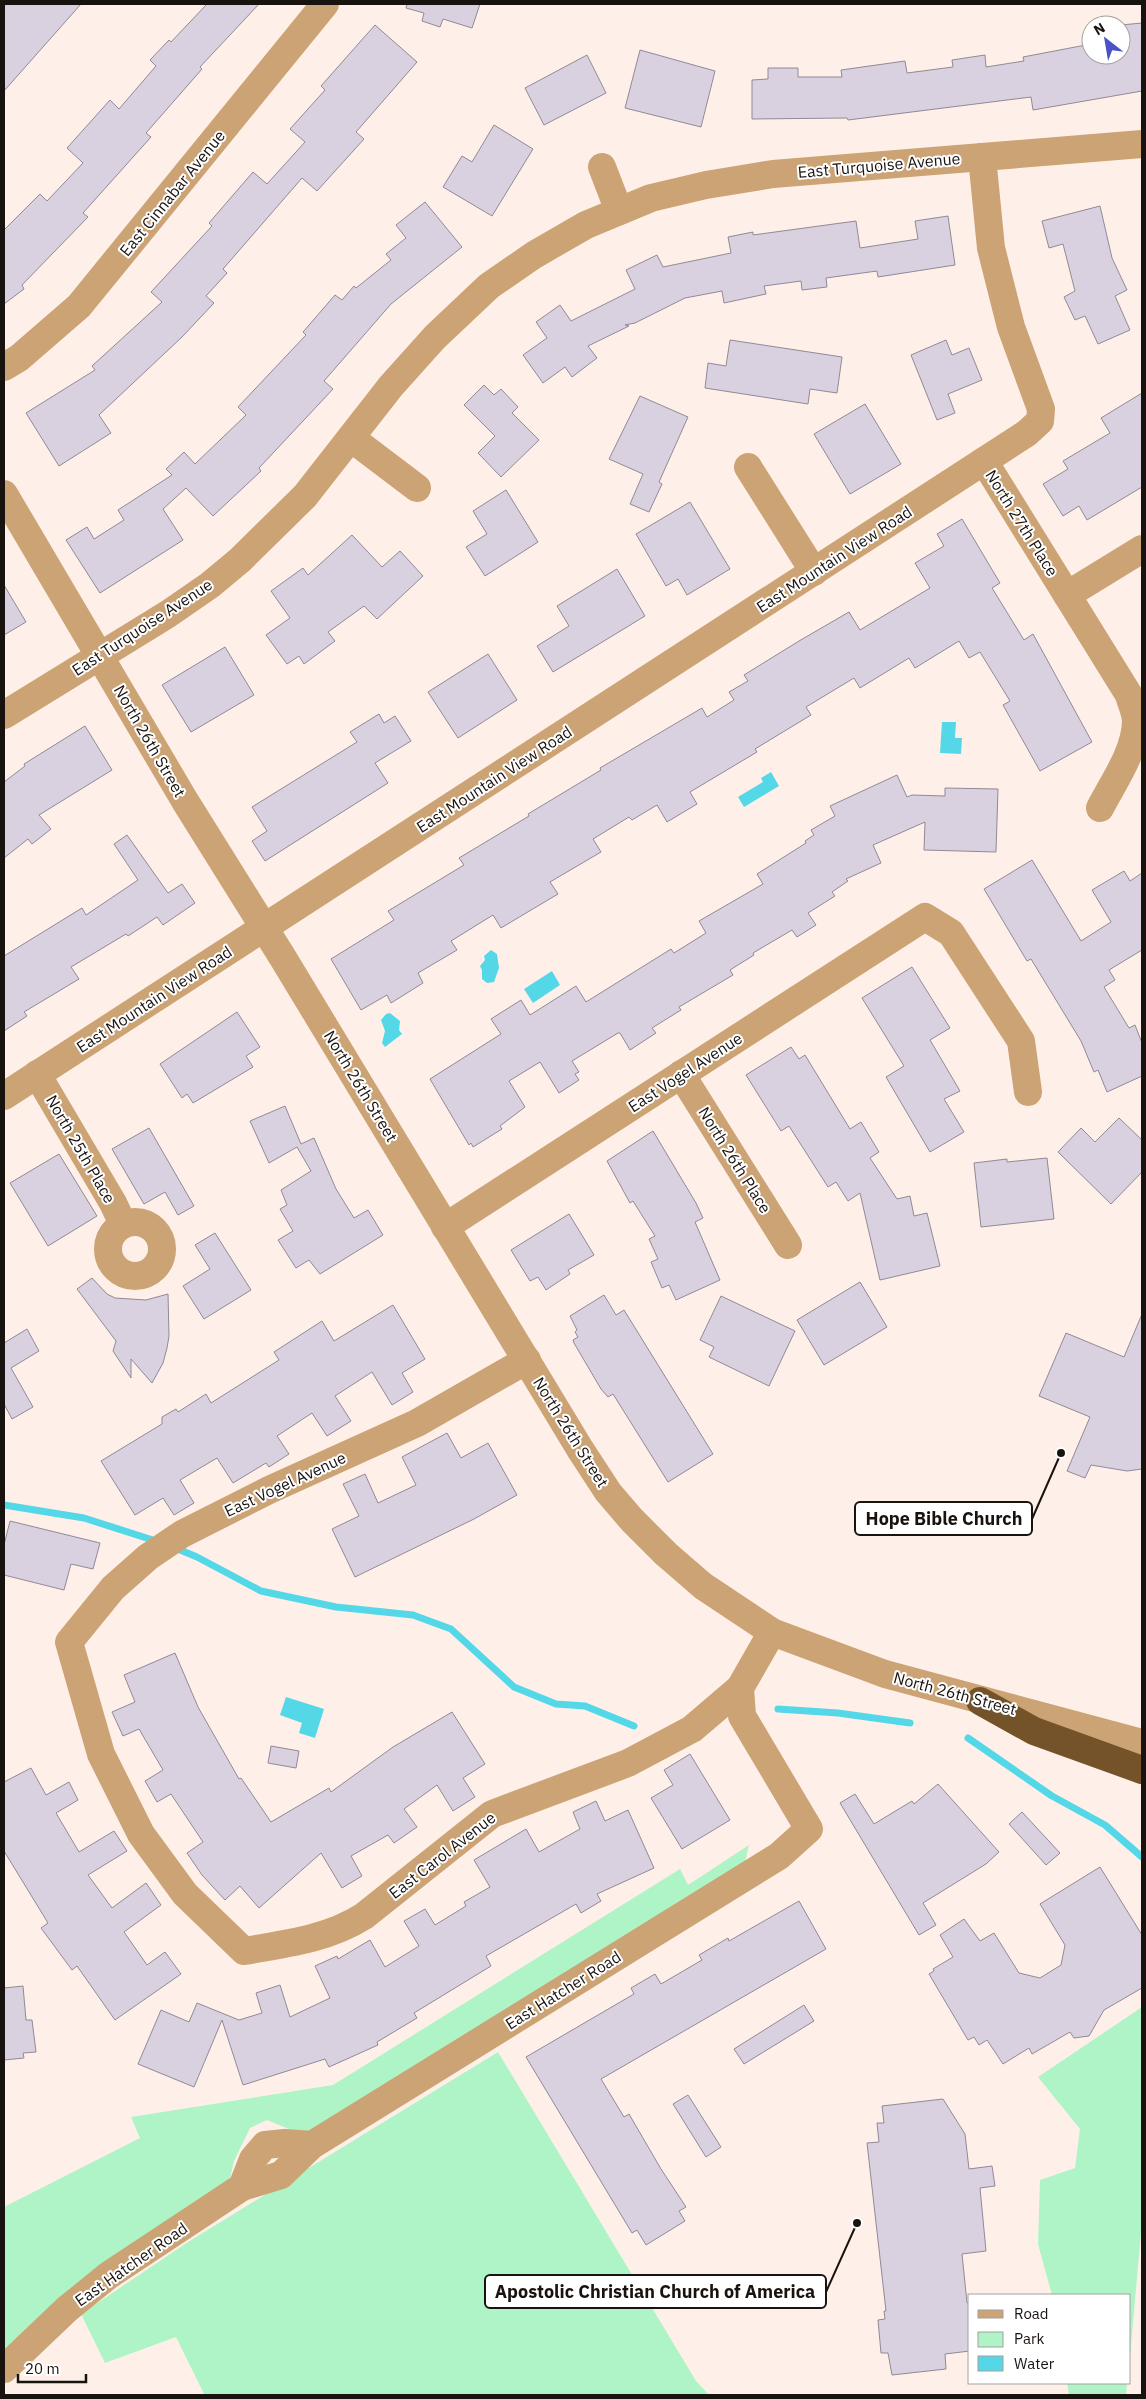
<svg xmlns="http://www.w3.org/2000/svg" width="1146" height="2399" viewBox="0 0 1146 2399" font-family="'IBM Plex Sans',sans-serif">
	<rect width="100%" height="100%" fill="#fef0e8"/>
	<g fill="#aef4c6">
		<path d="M749 1845 745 1862 315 2128 301 2134 267 2120 250 2128 234 2161 230 2178 4 2358V2207L140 2138 131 2117 333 2085 680 1869 688 1885Z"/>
		<path d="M1142 2007V2222L1130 2356V2295H1052L1038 2244 1040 2180 1075 2168 1080 2129 1038 2077Z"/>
		<path d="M498 2052 696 2381 709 2395H201L204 2394 176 2337 105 2363 81 2314 188 2242Z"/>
		<path d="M1067 2383H1127L1126 2395H1069Z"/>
	</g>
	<g fill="#54d8e8">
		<path d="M942 722H956L955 738H962L961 754 940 753Z"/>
		<path d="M771 772 779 786 744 807 738 797 763 782 761 778Z"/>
		<path d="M491 950 497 954 499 968 494 982 487 983 482 979V970L480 966 485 960 484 956Z"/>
		<path d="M552 971 560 985 533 1003 524 989Z"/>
		<path d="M390 1013 400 1021 399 1030 402 1034 385 1047 382 1043 385 1031 381 1020 386 1014Z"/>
		<path d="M286 1697 324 1709 315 1738 299 1733 302 1723 280 1715Z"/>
	</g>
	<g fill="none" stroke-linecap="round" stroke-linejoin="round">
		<g stroke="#54d8e8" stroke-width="7">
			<path d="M4 1505 84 1518 159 1542"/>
			<path d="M173 1547 197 1557 261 1591 336 1607 413 1615 451 1629 514 1687 556 1704 585 1706 634 1726"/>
			<path d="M778 1709 838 1713 910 1723"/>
			<path d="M968 1738 1052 1796 1105 1825 1142 1857"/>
		</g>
	</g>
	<g fill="#dad1e0" stroke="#918997">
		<path d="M4 4H81L4 91Z"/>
		<path d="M207 4H259L200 67 202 69 146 133 151 137 83 213 88 217 22 285 24 289 4 304V230L40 194 47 201 83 163 67 148 110 100 119 109 156 66 150 60 169 40 171 42Z"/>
		<path d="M407 4H480L472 28 443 19 440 27 422 21 424 13 406 8Z"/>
		<path d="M1142 23V91L1033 110 1031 97 848 120 847 118 752 119V80L768 79V68H798V77H842L841 70 905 61 907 73 953 67 952 60 985 55 986 67 1024 61 1023 57 1091 44V55H1121V25Z"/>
		<path d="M375 25 417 62 356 132 364 139 317 191 302 178 223 269 227 273 206 296 214 303 182 337 99 415 111 433 59 466 26 413 95 370 92 366 162 302 151 292 212 226 209 223 253 172 267 184 305 142 290 129 325 90 321 86Z"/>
		<path d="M640 50 715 71 701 127 625 108Z"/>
		<path d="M587 55 606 93 544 125 525 88Z"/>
		<path d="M494 125 533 149 492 216 443 187 462 156 472 162Z"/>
		<path d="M425 202 462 247 391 304 324 381 333 389 259 468 261 471 213 516 186 488 163 509 183 540 100 593 66 540 87 527 94 539 124 520 118 510 172 475 166 469 184 452 195 464 246 415 238 407 306 335 303 332 335 295 342 300 354 286 356 288 391 260 386 254 406 238 396 225Z"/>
		<path d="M1100 206 1112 258 1127 290 1115 296 1130 330 1098 344 1085 316 1075 320 1064 297 1075 291 1063 244 1049 248 1042 221Z"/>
		<path d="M948 216 955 265 878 277 877 271 826 278 827 287 802 290 801 281 764 286 766 294 724 303 722 291 685 298 635 323 625 325 629 326 588 346 597 358 572 377 565 367 543 383 523 355 547 338 536 322 560 305 571 321 635 289 626 270 657 255 663 267 731 253 728 237 753 232V235L856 221 860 248 918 239 915 221Z"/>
		<path d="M730 340 842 357 837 393 810 389 808 404 705 388 708 363 726 366Z"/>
		<path d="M946 340 952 355 969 348 982 380 948 394 955 413 937 420 911 355Z"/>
		<path d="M484 385 494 395 501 389 518 407 512 413 539 440 501 477 478 453 495 436 464 405Z"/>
		<path d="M1142 393V487L1087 520 1079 506 1063 516 1043 484 1068 469 1063 461 1110 433 1101 418Z"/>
		<path d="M640 396 688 417 659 482 662 484 649 512 630 504 643 474 609 459Z"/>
		<path d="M865 404 901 464 850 494 814 434Z"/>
		<path d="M506 490 538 542 485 576 466 547 487 534 473 511Z"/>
		<path d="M690 502 730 569 687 595 678 579 666 586 636 534Z"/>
		<path d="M962 519 1000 583 992 588 1024 640 1033 634 1092 742 1040 771 1003 705 1010 701 980 652 969 658 959 641 915 668 909 658 860 688 854 678 806 707 811 715 755 749 757 752 690 792 697 804 667 822 657 805 632 820 629 817 593 839 601 852 550 882 558 894 501 928 493 915 451 941 457 950 418 973 423 983 391 1003 387 995 361 1010 331 959 394 920 388 911 464 865 459 858 529 816 528 814 601 770 600 768 702 708 707 717 734 700 729 692 748 681 744 675 799 641 849 612 860 630 930 588 915 563 944 546 937 534Z"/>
		<path d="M352 535 382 567 400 551 423 576 377 619 364 606 328 632 335 641 304 664 299 656 287 664 266 635 290 618 271 591 303 568 308 575Z"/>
		<path d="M617 569 645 616 553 672 537 646 569 626 557 606Z"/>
		<path d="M4 585 26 622 4 635Z"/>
		<path d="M225 647 254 695 191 732 162 685Z"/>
		<path d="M488 654 517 700 458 738 428 692Z"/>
		<path d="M379 714 384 723 395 716 411 741 375 763 388 783 265 861 252 841 267 831 252 807 357 742 350 732Z"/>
		<path d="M85 726 112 770 39 815 51 829 32 844 28 839 4 858V782L25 766 24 764Z"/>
		<path d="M897 775 907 797 912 795 945 796V788L998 789 996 852 924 850 925 822 873 845 881 863 846 879 848 881 832 892 835 896 808 913 816 925 797 937 792 930 753 953 754 955 730 970 733 975 679 1007 681 1010 652 1028 656 1033 630 1050 620 1033H618L572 1061 579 1072 575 1074 579 1080 559 1093 540 1062 509 1081 525 1107 500 1126 502 1129 473 1147 471 1143 469 1145 430 1079 501 1034 491 1019 521 1000 530 1015 576 986 586 1002 671 949 674 953 706 933 699 921 763 884 757 874 806 843 805 841 814 835 811 830 835 816 830 806Z"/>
		<path d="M127 835 168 893 182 884 195 903 163 925 157 917 128 936 126 934 71 967 79 979 24 1012 27 1016 4 1031V956L82 908 86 915 138 880 114 844Z"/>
		<path d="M1032 860 1081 941 1111 922 1092 890 1124 871 1130 881 1142 873V950L1109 970 1115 980 1104 987 1129 1028 1135 1025 1142 1043V1076L1107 1092 1098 1070 1094 1072 1081 1041 1031 959 1027 961 984 889Z"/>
		<path d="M912 967 950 1028 930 1040 960 1091 944 1099 964 1132 930 1152 886 1077 904 1066 862 998Z"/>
		<path d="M237 1012 260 1047 246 1056 253 1067 193 1103 187 1094 182 1098 160 1064Z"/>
		<path d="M791 1047 799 1059 805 1055 850 1129 861 1122 879 1152 870 1158 897 1199 910 1196 914 1216 927 1213 940 1266 880 1280 860 1193 848 1201 836 1182 828 1187 789 1126 781 1131 746 1075Z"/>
		<path d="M285 1106 301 1144 314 1138 336 1189 354 1218 368 1210 383 1235 320 1274 309 1260 296 1268 278 1240 293 1231 280 1209 287 1205 281 1190 311 1171 297 1147 269 1163 250 1121Z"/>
		<path d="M1119 1118 1142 1140V1172L1111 1204 1058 1152 1081 1128 1095 1142Z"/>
		<path d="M149 1128 194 1206 178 1215 165 1192 144 1204 112 1149Z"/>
		<path d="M653 1131 696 1203 703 1218 695 1222 720 1280 676 1300 669 1285 662 1288 651 1262 658 1259 649 1239 655 1236 633 1201 630 1203 607 1161Z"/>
		<path d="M59 1154 97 1216 48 1246 10 1183Z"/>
		<path d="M1047 1158 1054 1219 981 1227 974 1163 1007 1159V1162Z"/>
		<path d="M569 1214 594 1255 568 1270 570 1274 546 1290 538 1277 530 1281 511 1250Z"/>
		<path d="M215 1233 251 1290 204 1319 183 1286 210 1269 195 1245Z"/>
		<path d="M92 1278 107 1294 115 1298 146 1300 168 1294 169 1336 167 1348 163 1363 152 1383 131 1359V1378L113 1351 116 1341 77 1289Z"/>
		<path d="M860 1282 887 1327 824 1365 797 1320Z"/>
		<path d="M604 1295 616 1315 624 1310 713 1454 668 1482 613 1394 608 1397 601 1389 574 1343 573 1340 578 1337 575 1332 577 1330 570 1316Z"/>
		<path d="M721 1296 795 1331 769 1386 709 1357 714 1347 700 1340Z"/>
		<path d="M393 1305 425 1359 402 1373 413 1392 392 1405 372 1372 335 1396 351 1421 327 1436 312 1413 277 1436 289 1454 269 1467 266 1463 233 1483 217 1458 180 1480 194 1503 174 1515 163 1498 135 1515 101 1461 162 1424V1417L176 1409 178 1412 206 1394 211 1403 279 1360 274 1352 322 1321 334 1341Z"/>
		<path d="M1142 1314V1469L1127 1471 1091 1465 1085 1478 1067 1471 1090 1417 1039 1396 1066 1333 1124 1357Z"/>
		<path d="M27 1329 39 1351 11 1368 33 1407 12 1419 4 1404V1343Z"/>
		<path d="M447 1433 461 1458 488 1443 517 1495 474 1519 355 1577 332 1529 359 1516 343 1484 365 1474 378 1503 416 1485 402 1457Z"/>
		<path d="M10 1521 100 1543 93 1569 71 1564 64 1590 4 1575V1545Z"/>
		<path d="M175 1653 198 1707 239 1779 241 1778 271 1822 329 1788 331 1792 393 1747 452 1712 485 1764 463 1778 475 1797 453 1811 437 1785 404 1809 417 1827 394 1843 388 1835 351 1856 362 1876 342 1888 321 1853 259 1908 240 1886 225 1900 202 1875 187 1853 203 1842 171 1794 157 1802 145 1781 163 1770 139 1729 123 1736 112 1712 135 1702 124 1675Z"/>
		<path d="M271 1746 299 1751 296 1768 268 1763Z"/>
		<path d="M690 1754 730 1820 682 1849 651 1798 673 1785 664 1770Z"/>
		<path d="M31 1768 46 1795 69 1782 78 1800 56 1813 79 1852 114 1831 127 1851 88 1875 112 1908 146 1883 161 1905 124 1932 147 1965 165 1952 181 1974 115 2020 77 1966 72 1970 41 1928 48 1923 4 1851V1782Z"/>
		<path d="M938 1784 999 1852 986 1864 923 1903 936 1925 919 1935 840 1803 855 1794 874 1824 912 1801 914 1804Z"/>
		<path d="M596 1801 605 1821 628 1810 654 1868 597 1894 601 1901 581 1913 576 1904 486 1956 491 1966 414 2013 417 2018 377 2042 378 2045 329 2067 325 2059 243 2085 222 2020 194 2087 138 2064 161 2010 189 2022 197 2003 239 2020 262 2013 256 1993 280 1985 290 2017 330 1998 315 1966 337 1956 338 1959 370 1940 385 1967 419 1946 404 1921 425 1909 435 1925 466 1906 464 1902 490 1887 474 1860 526 1829 539 1852 580 1829 573 1812Z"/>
		<path d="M1022 1812 1060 1853 1046 1865 1009 1824Z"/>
		<path d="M1100 1867 1142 1935V1988L1104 2010 1089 2036 1074 2038 1070 2032 1032 2054 1029 2048 1003 2064 987 2040 979 2045 974 2037 968 2040 929 1974 934 1971 933 1969 953 1957 940 1935 964 1919 980 1941 994 1933 1019 1973 1040 1978 1061 1965 1065 1945 1040 1904Z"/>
		<path d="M799 1901 826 1949 601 2079 624 2117 629 2114 661 2169 686 2207 679 2211 685 2221 646 2245 637 2230 632 2233 526 2057 634 1994 631 1988 655 1974 661 1984 702 1960 699 1955 728 1938 729 1941Z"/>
		<path d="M23 1986 26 2020H32L36 2052 23 2053 24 2058 4 2060V1988Z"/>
		<path d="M804 2005 814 2021 744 2064 734 2049Z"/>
		<path d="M688 2095 721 2147 706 2157 673 2104Z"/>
		<path d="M943 2099 965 2134 969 2169 992 2166 995 2186 980 2188 986 2251 962 2254 967 2303H970V2351L945 2354 946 2369 892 2375 888 2353H881L878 2320 885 2319 884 2311H886L867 2143 879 2142 877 2123H884L882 2106Z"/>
	</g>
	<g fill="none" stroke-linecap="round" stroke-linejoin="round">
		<g stroke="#cca374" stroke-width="28">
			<path d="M982 157 991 248 1011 327 1041 409 1040 421 1027 433 984 461 1129 695C1131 703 1136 713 1136 722 1135 752 1114 781 1100 808"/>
			<path d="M602 167 619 211"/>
			<path d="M4 367 19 358 79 306 325 4"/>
			<path d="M351 438 417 488"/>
			<path d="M748 467 814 572"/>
			<path d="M4 494 185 801 283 958 580 1449 608 1492 632 1520 666 1554 703 1586 772 1632 885 1674 1142 1743"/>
			<path d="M1067 595 1142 549"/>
			<path d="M4 715 168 614 210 585 240 560 305 496 391 386 435 337 489 286 534 255 586 225 651 198 706 185 773 174 1142 144"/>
			<path d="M37 1074 113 1203 123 1224"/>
			<path d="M681 1074 788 1245"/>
			<path d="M4 1096 984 461"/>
			<circle cx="135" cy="1249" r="27"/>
			<path d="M445 1227 925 917 951 933 1021 1041 1028 1092"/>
			<path d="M527 1360 417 1423 269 1490 182 1534 148 1557 113 1588 69 1642 101 1754 141 1834 185 1894 244 1951C285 1944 328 1939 364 1916L492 1814 628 1763 692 1729 740 1688"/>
			<path d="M242 2187 253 2159 265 2145 285 2143 312 2145"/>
			<path d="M4 2369 67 2309 109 2275 242 2187 281 2175 312 2145 779 1856 809 1829 742 1716 740 1688 772 1632"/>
		</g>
		<path stroke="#74532b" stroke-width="28" d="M980 1701 1034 1731 1142 1770"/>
	</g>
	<g text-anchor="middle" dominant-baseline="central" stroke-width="4" stroke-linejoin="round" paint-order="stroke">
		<g font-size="16" fill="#191310" stroke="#fff">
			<text transform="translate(879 165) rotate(-5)">East Turquoise Avenue</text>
			<text transform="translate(172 193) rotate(-51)">East Cinnabar Avenue</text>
			<text transform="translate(1022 523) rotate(58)">North 27th Place</text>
			<text transform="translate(834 559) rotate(-33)">East Mountain View Road</text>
			<text transform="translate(142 627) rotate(-33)">East Turquoise Avenue</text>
			<text transform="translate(150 741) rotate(60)">North 26th Street</text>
			<text transform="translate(494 779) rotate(-33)">East Mountain View Road</text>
			<text transform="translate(154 999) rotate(-33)">East Mountain View Road</text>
			<text transform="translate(685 1072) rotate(-33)">East Vogel Avenue</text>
			<text transform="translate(361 1086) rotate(59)">North 26th Street</text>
			<text transform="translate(81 1149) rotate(60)">North 25th Place</text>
			<text transform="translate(735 1160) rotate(58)">North 26th Place</text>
			<text transform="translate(571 1432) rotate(58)">North 26th Street</text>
			<text transform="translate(285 1484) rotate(-25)">East Vogel Avenue</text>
			<text transform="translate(955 1693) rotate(15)">North 26th Street</text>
			<text transform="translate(442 1855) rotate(-38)">East Carol Avenue</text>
			<text transform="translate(563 1990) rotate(-32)">East Hatcher Road</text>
			<text transform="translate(131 2264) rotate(-35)">East Hatcher Road</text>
		</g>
	</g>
	<path fill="none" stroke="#191310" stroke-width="2" d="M1061 1453L1032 1519M857 2223L826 2292"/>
	<g fill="#191310" stroke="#fff" stroke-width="2">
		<circle cx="1061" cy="1453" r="5"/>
		<circle cx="857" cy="2223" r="5"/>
	</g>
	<g fill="#fff" stroke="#191310" stroke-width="2">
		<rect x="855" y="1502" width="177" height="33" rx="5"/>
		<rect x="485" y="2275" width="341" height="33" rx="5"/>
	</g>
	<g font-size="18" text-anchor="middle" font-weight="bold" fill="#191310">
		<text x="944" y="1525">Hope Bible Church</text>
		<text x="655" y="2298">Apostolic Christian Church of America</text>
	</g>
	<rect width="1146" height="2399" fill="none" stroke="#191310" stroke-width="10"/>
	<rect x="968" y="2294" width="162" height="90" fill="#ffffff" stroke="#a3a19f"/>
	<rect x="978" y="2310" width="25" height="8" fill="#cca374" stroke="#a3a19f"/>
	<text x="1014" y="2319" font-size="15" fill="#191310">Road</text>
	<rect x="978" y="2332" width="25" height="15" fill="#aef4c6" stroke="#a3a19f"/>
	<text x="1014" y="2344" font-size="15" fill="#191310">Park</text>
	<rect x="978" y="2356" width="25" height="15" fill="#54d8e8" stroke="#a3a19f"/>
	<text x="1014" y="2369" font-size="15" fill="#191310">Water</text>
	<g transform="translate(1106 40) rotate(329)"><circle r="24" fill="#ffffff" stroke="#a3a19f"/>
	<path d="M0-4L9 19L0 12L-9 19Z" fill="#4b51c7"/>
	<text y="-8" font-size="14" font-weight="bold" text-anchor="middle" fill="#191310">N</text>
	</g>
	<path d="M18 2374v8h68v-8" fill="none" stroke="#191310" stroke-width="2.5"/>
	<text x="25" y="2374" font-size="15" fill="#191310" stroke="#ffffff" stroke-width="4" paint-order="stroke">20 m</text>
</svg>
